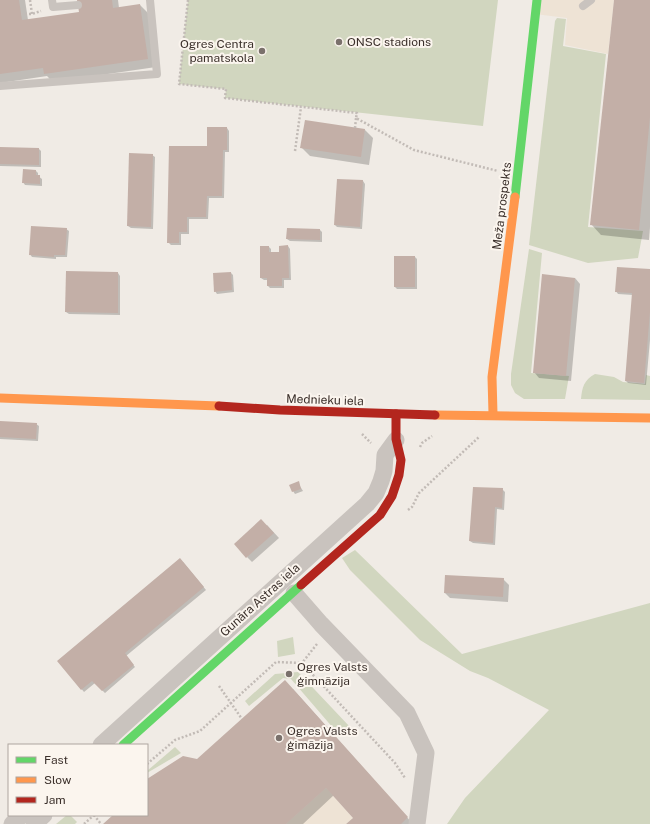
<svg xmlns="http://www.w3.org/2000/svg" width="650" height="824" viewBox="0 0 650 824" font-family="'Public Sans',sans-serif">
	<rect width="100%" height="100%" fill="#f0ebe5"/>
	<g fill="#d1d6bf">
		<path d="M188 0H498L483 126 225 98 226 89 179 84Z"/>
		<path d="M557 18 566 19 563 46 606 54 588 227 643 231 638 258 588 263 529 245 555 21Z"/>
		<path d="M529 249 542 253 531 373 569 376 565 399H524L515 393 511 385V374Z"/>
		<path d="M595 374 614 377 623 382 645 384 646 375 650 376V400L581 399C582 387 584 380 595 374Z"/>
		<path d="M355 550 462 654 650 603V824H447L465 798 549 710 488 678 470 671 420 640 350 570 342 558Z"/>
		<path d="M293 637 295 654 278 657 277 641Z"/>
		<path d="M298 672 350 727 340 736 291 679 283 678 249 706 245 701 275 674Z"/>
		<path d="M175 747 181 753 147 773V771Z"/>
		<path d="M67 815H70L77 822 75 824H56Z"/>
	</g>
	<g fill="#eee3d5">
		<path d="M537 0H614L608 54 565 45 567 18 535 14Z"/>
		<path d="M326 788 353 818 346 824H286Z"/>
	</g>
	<g fill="#0003">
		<path d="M0 0H25L28 20 80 13 78 0H118L119 8 140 5 148 13 156 67 53 82 47 76 0 83Z"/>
		<path d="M615 0H650V227L649 240 601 235 591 224Z"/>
		<path d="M227 128 229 131V152H225L224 198H209L208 219H189V234H181V245H171L168 242 208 147Z"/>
		<path d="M365 130 373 138 369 165 310 156 302 148Z"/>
		<path d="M0 148 39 149 41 151V167L0 166Z"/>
		<path d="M152 155 155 157 153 229 131 228 128 226Z"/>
		<path d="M36 171 38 173V176L42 179V186L25 185 23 182Z"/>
		<path d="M338 180 363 181 365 184 362 229 337 227 335 225Z"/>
		<path d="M66 229 69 231 67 257H56V259L32 257 30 254Z"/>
		<path d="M320 230 322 232V242L290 241 287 239Z"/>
		<path d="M288 246 290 249 291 280H284V288H270L268 286V280H264L261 278V247H269L271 249V253H280Z"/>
		<path d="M395 257H415L417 259V289H397L395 287Z"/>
		<path d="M650 270V340L646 385 628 383 626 381 633 295 618 294 616 291Z"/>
		<path d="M118 273 120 276V315L69 314 66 312Z"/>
		<path d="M231 273 233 275 234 292 217 294 215 291Z"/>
		<path d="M575 278 580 284 571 381 539 378 534 372Z"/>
		<path d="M0 422 36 424 39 426 38 441 0 439Z"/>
		<path d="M298 483 303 491 295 494 293 491Z"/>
		<path d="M502 489 505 492 504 510 497 509 495 545 473 543 470 541Z"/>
		<path d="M267 525 279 538 252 562 247 557Z"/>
		<path d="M183 562 206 590 126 656 135 667 105 693 95 683 84 692 59 661Z"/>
		<path d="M503 579 509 585 508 602 450 598 445 593Z"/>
		<path d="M293 689 413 824H347L354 818 334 795 303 824H104L115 815H147V780L198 760Z"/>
	</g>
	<g fill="#c3afa7">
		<path d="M0 0H19L22 20 79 12 77 0H112L113 8 140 4 148 59 44 74 43 68 0 74Z"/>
		<path d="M614 0H650V117L639 230 590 225Z"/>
		<path d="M305 120 365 129 361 157 300 148Z"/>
		<path d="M207 127H227V150H223L222 196H207L206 217H187V232H179V243H167L169 146H207Z"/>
		<path d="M0 147 39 148V165L0 164Z"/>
		<path d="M129 153 153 154 151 227 127 226Z"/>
		<path d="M23 169 36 170V175H40V184L22 183Z"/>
		<path d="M337 179 363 180 360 227 334 225Z"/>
		<path d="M31 226 67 228 65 255H54V257L29 255Z"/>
		<path d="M287 228 320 229V240L286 239Z"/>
		<path d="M288 245 289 278H282V286H267V278H260V246H269V252H279V246Z"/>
		<rect x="394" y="256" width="21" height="31"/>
		<path d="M617 267 650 269V312L644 383 625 381 632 293 615 292Z"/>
		<path d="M66 271 118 272V313L65 312Z"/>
		<path d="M231 272 232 290 214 292 213 273Z"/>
		<path d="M542 274 575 278 566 376 533 373Z"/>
		<path d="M0 421 37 423 36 439 0 437Z"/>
		<path d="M299 481 301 489 292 492 289 485Z"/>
		<path d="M473 487 503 488 502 508 495 507 493 543 469 541Z"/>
		<path d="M261 519 274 533 246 558 234 544Z"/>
		<path d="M180 558 204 587 125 653 134 665 102 691 92 681 81 690 57 661Z"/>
		<path d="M445 575 504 578 503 597 444 593Z"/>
		<path d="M285 680 408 817 401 824H346L353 818 326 788 286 824H103L113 815H147V779L183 756 197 759Z"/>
	</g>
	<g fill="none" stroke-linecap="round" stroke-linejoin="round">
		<g stroke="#c2bbb6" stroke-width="2.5" stroke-dasharray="2 2" stroke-linecap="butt">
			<path d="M30 0 32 14"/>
			<path d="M188 0 179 84 226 89 225 98 357 113 356 118 414 150 498 171"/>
			<path d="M21 14H32L41 11"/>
			<path d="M355 128 356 118"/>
			<path d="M295 151 301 107"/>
			<path d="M362 434 371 443"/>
			<path d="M420 447 422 443 432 436"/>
			<path d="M408 510 412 507 419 493 479 437"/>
			<path d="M317 644 302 663 395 763 405 778"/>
			<path d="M219 686 242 719"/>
			<path d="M147 764 175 740 200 731 276 662 302 663"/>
			<path d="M94 815 101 824"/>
			<path d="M84 824 94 815"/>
		</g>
		<g stroke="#c9c3be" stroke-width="8">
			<path d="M52 0 53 7 78 5"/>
			<path d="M583 6 591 0"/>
			<path d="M0 86 157 74 150 0"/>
		</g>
		<g stroke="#c9c3be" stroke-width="17">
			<path d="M294 593 321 624 407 713 426 753 417 824"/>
			<path d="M101 745 367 504 376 493 381 481 384 471 385 455 396 440"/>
			<path d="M12 824 22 815"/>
			<path d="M34 824 44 815"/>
		</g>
		<g stroke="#63d668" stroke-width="9">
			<path d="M515 197 537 0"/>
			<path d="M123 745 301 585"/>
		</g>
		<g stroke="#ff974d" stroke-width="9">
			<path d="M0 398 219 406"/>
			<path d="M493 414 492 377 515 197"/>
			<path d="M435 415 650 418"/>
		</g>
		<g stroke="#b3261e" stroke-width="9">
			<path d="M219 406 280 410 435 415"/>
			<path d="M301 585 380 515 392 496 399 475 401 460 396 439V414"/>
		</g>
	</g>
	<g fill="#7a716c" stroke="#fbf5ee" stroke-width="1.5">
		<circle cx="339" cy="42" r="4"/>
		<circle cx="262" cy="51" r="4"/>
		<circle cx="289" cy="674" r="4"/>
		<circle cx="279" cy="738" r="4"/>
	</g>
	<g text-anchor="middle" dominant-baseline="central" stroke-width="4" stroke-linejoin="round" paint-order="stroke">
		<g font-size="12" fill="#3b302b" stroke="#fbf5ee" text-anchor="start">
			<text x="347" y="42">ONSC stadions</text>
			<text x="254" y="44" text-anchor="end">Ogres Centra<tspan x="254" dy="14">pamatskola</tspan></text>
			<text x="297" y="667">Ogres Valsts<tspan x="297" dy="14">ģimnāzija</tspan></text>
			<text x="287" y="731">Ogres Valsts<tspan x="287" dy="14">ģimāzija</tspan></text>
		</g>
		<g font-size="12" fill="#3b302b" stroke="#fbf5ee">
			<text transform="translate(502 206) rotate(-83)">Meža prospekts</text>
			<text transform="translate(325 400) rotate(2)">Mednieku iela</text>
			<text transform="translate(260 600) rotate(-42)">Gunāra Astras iela</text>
		</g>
	</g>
	<rect x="8" y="744" width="140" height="72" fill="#fbf5ee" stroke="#aea6a0"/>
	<rect x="16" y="757" width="20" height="6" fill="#63d668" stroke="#aea6a0"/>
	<text x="44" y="764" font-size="12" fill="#3b302b">Fast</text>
	<rect x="16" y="777" width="20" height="6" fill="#ff974d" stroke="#aea6a0"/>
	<text x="44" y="784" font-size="12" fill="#3b302b">Slow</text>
	<rect x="16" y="797" width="20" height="6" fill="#b3261e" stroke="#aea6a0"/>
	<text x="44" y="804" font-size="12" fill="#3b302b">Jam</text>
</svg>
